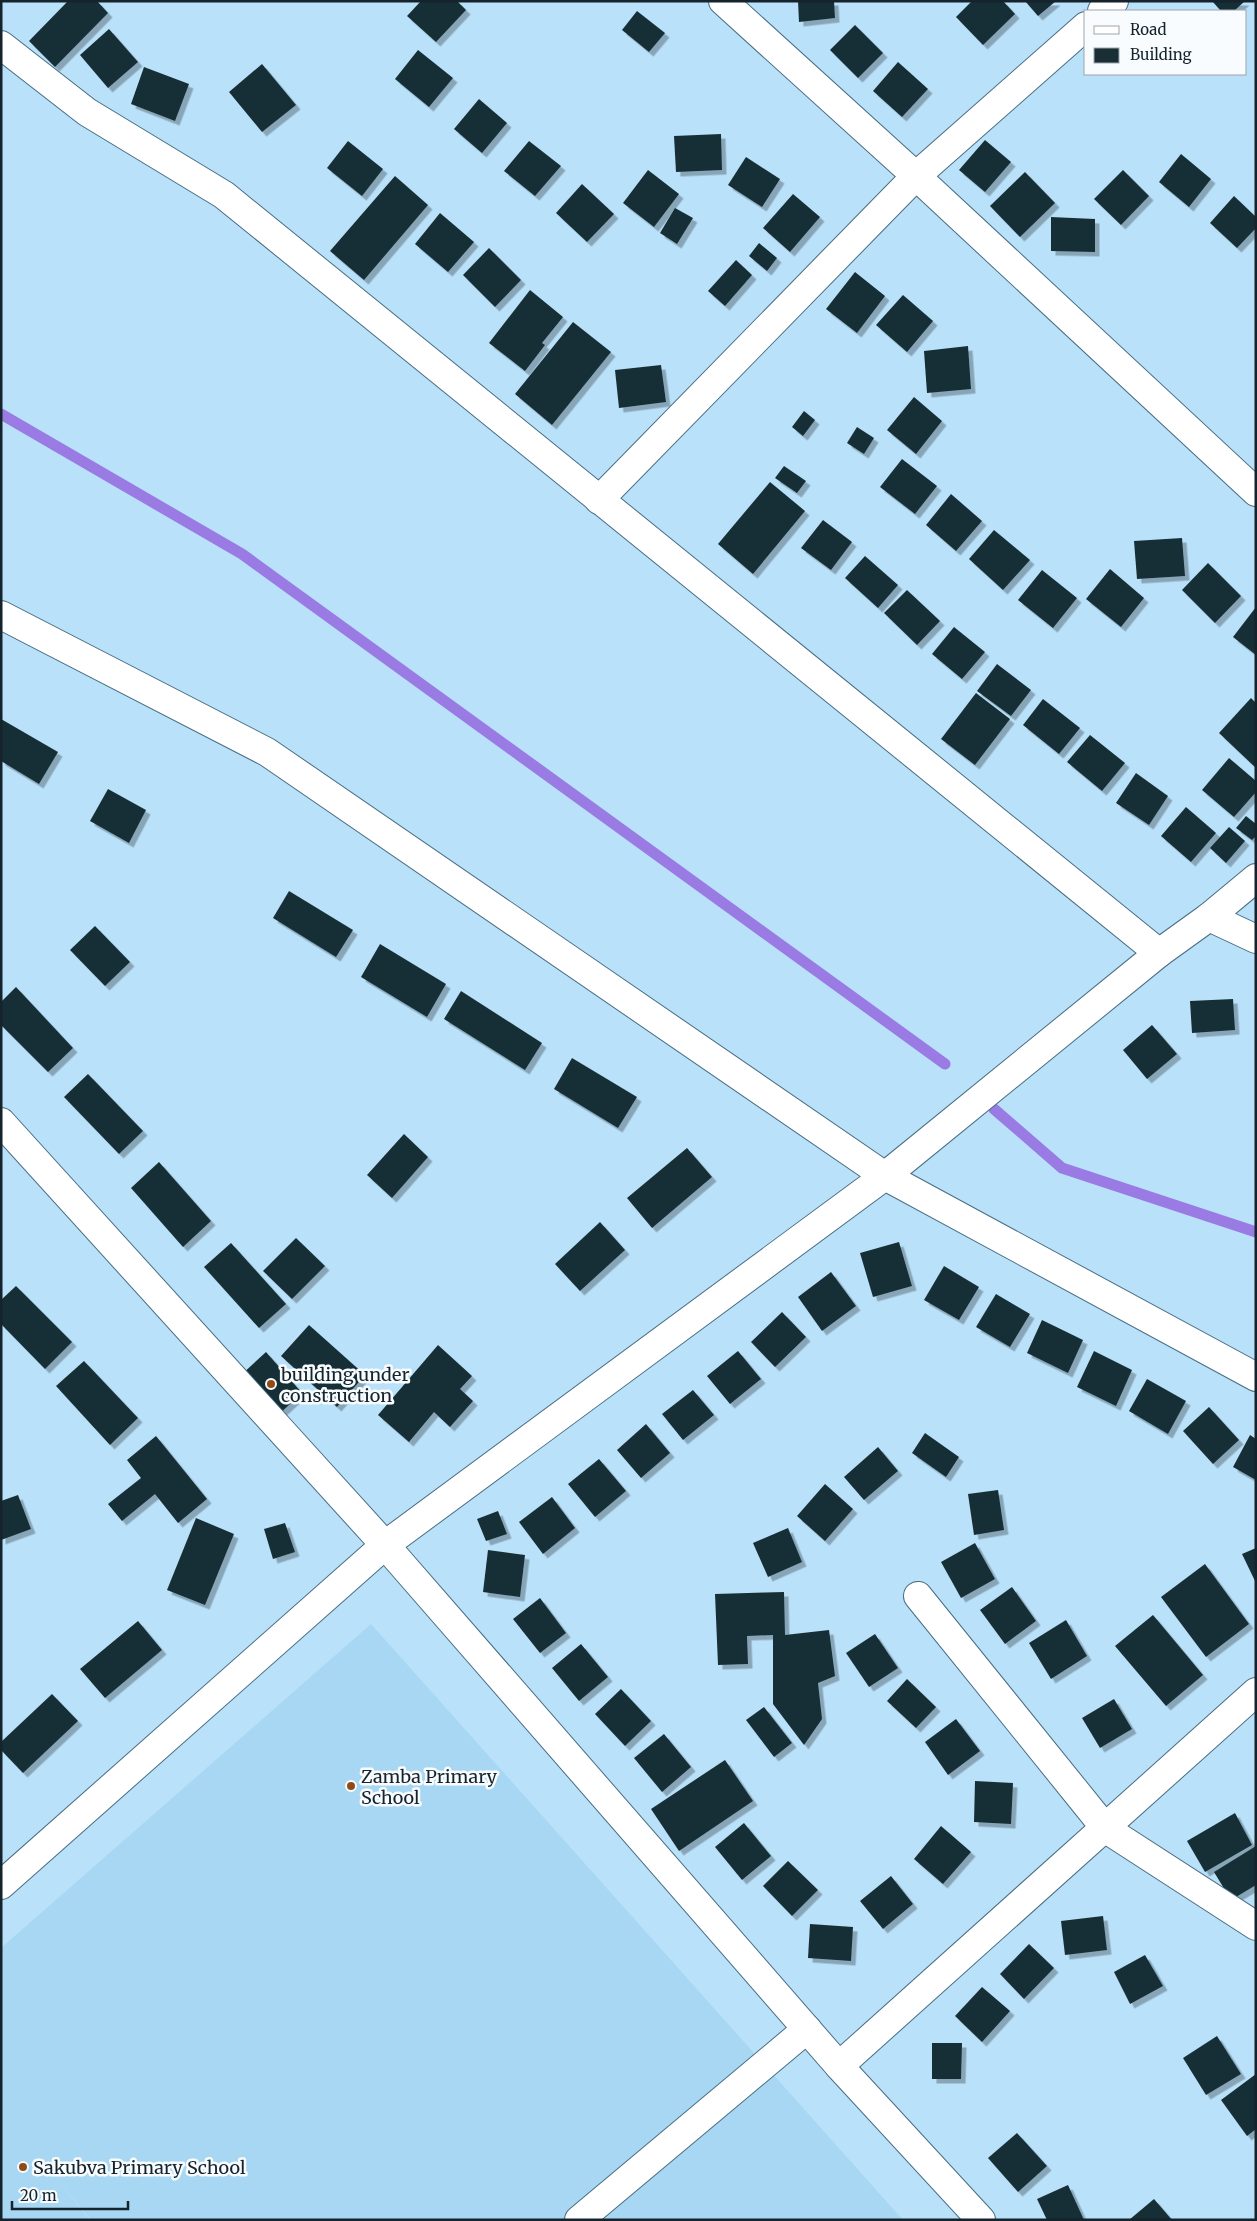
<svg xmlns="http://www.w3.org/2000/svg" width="1257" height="2221" viewBox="0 0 1257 2221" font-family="Merriweather,serif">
	<defs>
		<filter id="shadow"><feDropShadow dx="4.5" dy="4.5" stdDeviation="0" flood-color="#0004"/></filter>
	</defs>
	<rect width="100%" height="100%" fill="#b9e1f9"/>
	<path fill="#a8d7f4" d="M371 1624 903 2220H91L54 2176 90 2220H1V1948Z"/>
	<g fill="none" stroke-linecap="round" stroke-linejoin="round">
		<g stroke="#997be3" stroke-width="11">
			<path d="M1 414 242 554 945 1064"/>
			<path d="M994 1109 1062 1168 1256 1232"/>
		</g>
	</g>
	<g fill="#192f35" filter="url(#shadow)">
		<path d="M68 1H97L108 13 55 67 29 41Z"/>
		<path d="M421 1H457L466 10 436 42 407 16Z"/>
		<path d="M798 1H834L835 18 799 22Z"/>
		<path d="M972 1H1003L1015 14 983 45 956 17Z"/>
		<path d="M1025 1H1056L1038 16Z"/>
		<path d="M1212 1H1245L1234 11H1221Z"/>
		<path d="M637 11 665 33 649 52 622 30Z"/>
		<path d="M855 25 883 53 858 78 830 50Z"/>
		<path d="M109 29 138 62 108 88 80 55Z"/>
		<path d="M418 50 453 78 429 107 395 79Z"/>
		<path d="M898 62 928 89 902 117 873 91Z"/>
		<path d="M262 64 296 105 262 132 229 92Z"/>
		<path d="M144 67 189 84 175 121 131 104Z"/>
		<path d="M479 99 507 123 482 153 454 129Z"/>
		<path d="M721 134 722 170 676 172 674 136Z"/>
		<path d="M985 140 1011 162 985 192 959 170Z"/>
		<path d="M348 141 383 169 362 196 327 168Z"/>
		<path d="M529 141 561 166 535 196 504 171Z"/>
		<path d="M1181 154 1211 179 1189 207 1159 182Z"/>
		<path d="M746 157 780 179 762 207 728 185Z"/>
		<path d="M648 170 679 194 654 227 623 203Z"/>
		<path d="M1123 170 1149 196 1121 225 1094 199Z"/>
		<path d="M1025 172 1055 203 1020 237 990 206Z"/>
		<path d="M395 176 428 205 364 280 330 251Z"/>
		<path d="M582 184 614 214 587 242 556 213Z"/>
		<path d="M793 194 820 217 790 252 763 228Z"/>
		<path d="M1234 196 1256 217V228L1237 248 1210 223Z"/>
		<path d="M675 208 693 218 677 244 660 233Z"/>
		<path d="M440 213 474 242 448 272 415 244Z"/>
		<path d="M1051 217 1095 219V252L1051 251Z"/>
		<path d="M759 243 777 258 767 271 749 256Z"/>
		<path d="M489 248 521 280 495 307 463 275Z"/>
		<path d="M736 260 752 275 725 306 708 291Z"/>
		<path d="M855 272 885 296 857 333 826 309Z"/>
		<path d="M530 290 563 317 542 343 545 345 525 371 489 343Z"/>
		<path d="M903 295 933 321 907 352 876 325Z"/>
		<path d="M573 322 611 352 552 425 515 394Z"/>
		<path d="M968 346 971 389 927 393 924 351Z"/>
		<path d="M661 365 666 402 619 408 615 370Z"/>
		<path d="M914 397 942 421 916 454 887 430Z"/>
		<path d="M804 411 815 420 803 436 792 427Z"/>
		<path d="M857 427 874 438 864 454 847 443Z"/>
		<path d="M902 459 937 486 915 514 880 487Z"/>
		<path d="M784 466 806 481 797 493 775 478Z"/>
		<path d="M770 482 805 511 753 574 718 544Z"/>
		<path d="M951 494 982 521 956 551 926 525Z"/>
		<path d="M823 520 852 542 831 570 801 548Z"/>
		<path d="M994 530 1030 560 1003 590 969 559Z"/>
		<path d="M1182 538 1185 576 1137 579 1134 541Z"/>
		<path d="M865 556 898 585 878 608 845 578Z"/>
		<path d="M1208 563 1241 596 1215 623 1182 590Z"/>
		<path d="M1110 569 1144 598 1121 627 1086 599Z"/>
		<path d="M1042 570 1077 598 1053 628 1018 600Z"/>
		<path d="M907 590 940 621 917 645 884 613Z"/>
		<path d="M1256 607V655L1233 637Z"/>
		<path d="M954 627 985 652 962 679 932 654Z"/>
		<path d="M997 664 1031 690 1011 716 977 691Z"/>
		<path d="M976 693 1010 719 975 765 941 739Z"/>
		<path d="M1251 698 1256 703V768L1219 733Z"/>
		<path d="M1043 699 1080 728 1059 754 1023 725Z"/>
		<path d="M1 719 58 752 39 784 1 761Z"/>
		<path d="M1090 735 1125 763 1102 791 1067 762Z"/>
		<path d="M1229 758 1256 781V792L1234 817 1202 790Z"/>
		<path d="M1136 773 1168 796 1149 825 1116 803Z"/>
		<path d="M108 789 146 810 129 843 90 821Z"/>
		<path d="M1186 807 1216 833 1191 862 1161 836Z"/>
		<path d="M1246 816 1256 824V836L1252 840 1236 828Z"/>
		<path d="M1229 827 1245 841 1226 863 1210 848Z"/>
		<path d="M289 891 353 930 336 957 273 918Z"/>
		<path d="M95 926 130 962 105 986 70 950Z"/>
		<path d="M380 944 446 984 427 1017 361 977Z"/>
		<path d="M16 987 73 1048 48 1072 1 1025V1002Z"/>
		<path d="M461 991 542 1043 525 1070 444 1019Z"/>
		<path d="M1233 999 1235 1030 1192 1033 1190 1001Z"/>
		<path d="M1152 1025 1177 1054 1147 1079 1123 1050Z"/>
		<path d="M572 1058 637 1097 618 1128 554 1089Z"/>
		<path d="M88 1074 143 1131 119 1154 64 1097Z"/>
		<path d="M404 1134 428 1157 392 1198 367 1175Z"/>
		<path d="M687 1148 712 1177 652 1228 627 1198Z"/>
		<path d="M159 1162 211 1221 183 1247 131 1188Z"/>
		<path d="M600 1222 625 1250 580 1291 555 1264Z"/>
		<path d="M296 1238 325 1266 292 1299 263 1271Z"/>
		<path d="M899 1242 912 1286 873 1297 860 1253Z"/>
		<path d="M231 1243 286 1304 259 1328 204 1267Z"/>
		<path d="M944 1266 979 1287 959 1320 924 1300Z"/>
		<path d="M831 1272 856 1306 822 1331 798 1297Z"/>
		<path d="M16 1286 72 1342 45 1369 1 1324V1300Z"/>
		<path d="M996 1294 1030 1314 1010 1347 976 1327Z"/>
		<path d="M782 1312 806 1337 775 1367 751 1342Z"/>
		<path d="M1042 1320 1083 1340 1068 1373 1027 1353Z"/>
		<path d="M309 1325 365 1375 337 1407 281 1356Z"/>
		<path d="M438 1345 472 1376 460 1389 473 1401 450 1427 434 1412 409 1442 378 1415Z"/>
		<path d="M738 1351 761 1379 730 1404 707 1376Z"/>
		<path d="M1094 1351 1132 1370 1116 1406 1077 1387Z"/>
		<path d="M266 1352 302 1393 277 1416 240 1376Z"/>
		<path d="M84 1361 138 1418 110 1445 56 1386Z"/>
		<path d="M1147 1379 1186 1401 1168 1434 1129 1411Z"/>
		<path d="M693 1390 714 1415 683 1440 662 1414Z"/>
		<path d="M1209 1407 1239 1440 1213 1464 1183 1431Z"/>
		<path d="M646 1424 670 1453 641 1478 617 1450Z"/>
		<path d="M925 1433 959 1457 946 1477 912 1453Z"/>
		<path d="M1250 1435 1256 1439V1480L1233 1467Z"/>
		<path d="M156 1436 207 1499 178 1523 155 1494 122 1521 108 1504 141 1478 127 1460Z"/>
		<path d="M878 1447 898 1471 864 1500 844 1477Z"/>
		<path d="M599 1459 626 1491 595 1517 568 1484Z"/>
		<path d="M825 1484 853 1509 825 1541 797 1516Z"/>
		<path d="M998 1490 1004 1530 974 1535 968 1494Z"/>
		<path d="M18 1495 31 1529 1 1540V1501Z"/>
		<path d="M552 1497 575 1528 543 1554 519 1522Z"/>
		<path d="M498 1511 507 1534 486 1541 477 1519Z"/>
		<path d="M196 1518 234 1534 205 1605 167 1590Z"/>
		<path d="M285 1523 295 1552 273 1559 264 1529Z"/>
		<path d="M788 1528 802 1562 768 1577 753 1543Z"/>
		<path d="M975 1543 995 1579 961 1598 941 1562Z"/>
		<path d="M1256 1548V1583L1242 1554Z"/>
		<path d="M488 1550 525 1555 520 1597 483 1592Z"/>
		<path d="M1205 1564 1249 1624 1206 1657 1161 1597Z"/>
		<path d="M1012 1587 1036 1621 1005 1644 980 1610Z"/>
		<path d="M784 1592 785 1635 829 1630 835 1676 818 1683 822 1719 804 1745 773 1704V1635L747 1636 748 1664 718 1665 715 1594Z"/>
		<path d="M540 1598 566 1633 540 1653 513 1619Z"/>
		<path d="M1153 1615 1203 1675 1166 1706 1115 1646Z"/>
		<path d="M1066 1620 1087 1656 1051 1679 1029 1643Z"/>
		<path d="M138 1621 162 1650 105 1698 80 1669Z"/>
		<path d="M875 1634 898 1668 869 1687 846 1653Z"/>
		<path d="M581 1644 608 1677 579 1701 552 1668Z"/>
		<path d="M907 1679 936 1707 916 1728 887 1701Z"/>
		<path d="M621 1689 651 1721 625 1746 595 1714Z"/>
		<path d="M52 1694 78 1721 23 1773 1 1750V1742Z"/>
		<path d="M1114 1699 1132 1729 1100 1748 1082 1718Z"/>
		<path d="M764 1707 792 1743 774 1757 746 1720Z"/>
		<path d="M956 1719 980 1751 948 1775 925 1742Z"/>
		<path d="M664 1734 691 1767 662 1792 634 1758Z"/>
		<path d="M725 1760 753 1801 679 1851 651 1809Z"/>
		<path d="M975 1781 1013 1783 1011 1824 974 1822Z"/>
		<path d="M1235 1813 1252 1845 1205 1872 1187 1841Z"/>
		<path d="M744 1823 771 1856 742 1880 715 1847Z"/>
		<path d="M941 1826 971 1852 943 1884 914 1859Z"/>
		<path d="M1256 1846V1885L1231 1900 1214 1872Z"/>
		<path d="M788 1861 818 1890 792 1916 763 1886Z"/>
		<path d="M891 1876 913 1904 883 1929 860 1901Z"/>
		<path d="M1103 1916 1107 1950 1065 1955 1061 1921Z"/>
		<path d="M810 1924 853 1927 851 1961 808 1958Z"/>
		<path d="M1029 1944 1054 1968 1024 1999 1000 1974Z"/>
		<path d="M1145 1955 1163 1986 1130 2004 1114 1972Z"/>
		<path d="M982 1987 1010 2011 982 2042 955 2016Z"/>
		<path d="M1217 2036 1241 2074 1206 2095 1183 2058Z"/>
		<path d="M932 2043H962L961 2079H932Z"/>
		<path d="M1256 2074V2129L1247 2136 1221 2100Z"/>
		<path d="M1017 2133 1047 2166 1018 2192 988 2158Z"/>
		<path d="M1068 2185 1084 2220H1047L1037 2199Z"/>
		<path d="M1154 2199 1172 2220H1129Z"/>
	</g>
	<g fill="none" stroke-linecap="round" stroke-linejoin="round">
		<defs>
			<g id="minor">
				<path d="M723 1 916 176 1256 492"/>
				<path d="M1102 11 1114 1"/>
				<path d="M1 45 87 112 224 195 1159 953"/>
				<path d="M599 500 916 176 1086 26"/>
				<path d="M1 615 267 752 885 1176 1256 1377"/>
				<path d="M1209 917 1256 939"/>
				<path d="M1 1122 385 1545 839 2066 981 2220"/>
				<path d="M918 1596 1106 1829 1256 1926"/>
				<path d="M1 1885 385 1545 885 1176 1159 953 1209 917 1256 878"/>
				<path d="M839 2066 1256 1692"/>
				<path d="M579 2220 807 2029"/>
			</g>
		</defs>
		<use href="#minor" stroke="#496d82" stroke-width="30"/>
		<use href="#minor" stroke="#fff" stroke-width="28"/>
	</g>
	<g fill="#8e4d18" stroke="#f8fcfe" stroke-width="2">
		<circle cx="271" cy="1384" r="5"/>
		<circle cx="351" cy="1786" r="5"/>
		<circle cx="23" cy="2167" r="5"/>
	</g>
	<g text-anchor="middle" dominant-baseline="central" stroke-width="5" stroke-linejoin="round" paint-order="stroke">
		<g font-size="18" fill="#14232c" stroke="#f8fcfe" text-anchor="start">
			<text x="281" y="1374">building under<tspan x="281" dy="21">construction</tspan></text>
			<text x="361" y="1776">Zamba Primary<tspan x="361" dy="21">School</tspan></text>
			<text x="33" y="2167">Sakubva Primary School</text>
		</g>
	</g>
	<rect width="1257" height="2221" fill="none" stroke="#14232c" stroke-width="5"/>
	<rect x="1084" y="10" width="162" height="65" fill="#f8fcfe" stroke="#9da5aa"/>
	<rect x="1094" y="26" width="25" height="8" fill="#ffffff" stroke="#9da5aa"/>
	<text x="1130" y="35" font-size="15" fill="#14232c">Road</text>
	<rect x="1094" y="48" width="25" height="15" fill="#192f35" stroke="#9da5aa"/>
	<text x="1130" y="60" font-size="15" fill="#14232c">Building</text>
	<path d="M12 2201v8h116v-8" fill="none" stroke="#14232c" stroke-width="2.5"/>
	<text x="20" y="2201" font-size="15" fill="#14232c" stroke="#f8fcfe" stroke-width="4" paint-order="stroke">20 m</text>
</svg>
